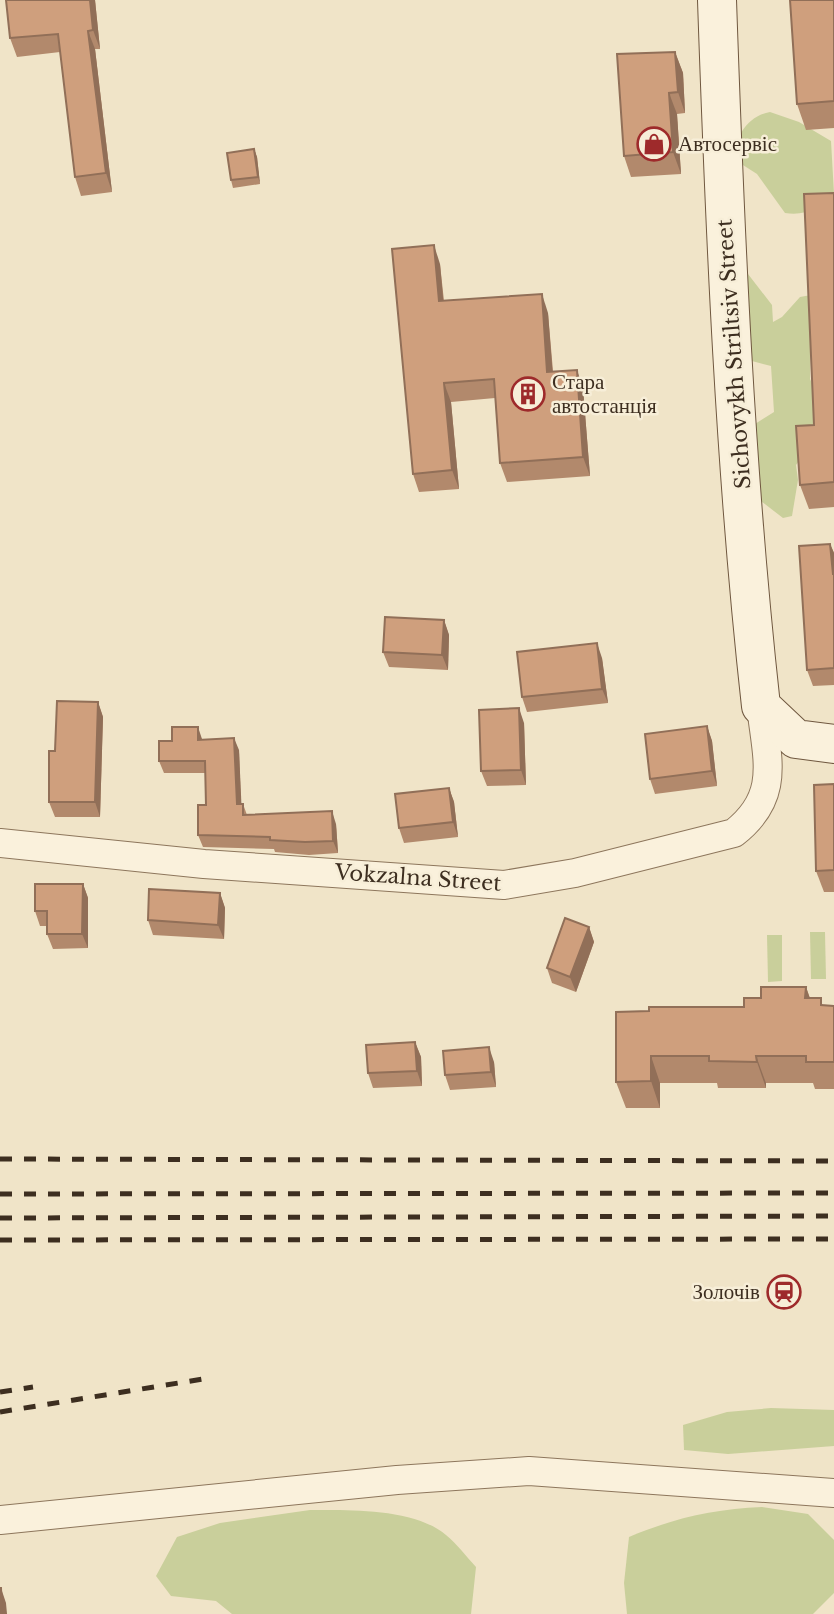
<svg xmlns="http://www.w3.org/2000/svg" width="834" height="1614" viewBox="0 0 834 1614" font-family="'Libre Baskerville',serif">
	<rect width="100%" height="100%" fill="#f0e4c8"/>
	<g fill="#c9cf9b">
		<path d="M770 112 799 122 831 141 834 194C818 208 807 216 785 213L757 174 732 158C736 137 747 116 770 112Z"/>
		<path d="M748 274 772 305 773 322 782 317 800 297 811 295 810 379 829 421 796 465 798 480 792 516 783 518 757 498 744 431 774 412 771 366 752 361 737 294Z"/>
		<path d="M810 932H825L826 979H811Z"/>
		<path d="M767 935H782V981L768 982Z"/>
		<path d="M771 1408 834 1410V1446L728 1454 684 1450 683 1425 727 1412Z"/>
		<path d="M762 1507 808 1514 834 1540V1593L813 1614H627L624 1583 629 1537C674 1518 714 1509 762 1507Z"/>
		<path d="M310 1510C350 1510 414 1508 446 1535 457 1544 466 1556 476 1567L471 1614H232L216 1601 171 1596 156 1576 177 1537 220 1523Z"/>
	</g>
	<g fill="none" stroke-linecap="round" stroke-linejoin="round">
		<defs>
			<g id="street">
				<path d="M0 843 204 864 504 885 575 873 734 833C781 796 767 760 761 706"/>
				<path d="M0 1520 397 1480 529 1471 834 1493"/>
			</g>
			<path id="secondary" d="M717 0C725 234 735 473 761 706L796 739 834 744"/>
		</defs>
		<use href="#street" stroke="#8d765c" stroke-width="30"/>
		<use href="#secondary" stroke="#6f573f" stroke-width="40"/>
		<use href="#street" stroke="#faf1dc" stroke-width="28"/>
		<use href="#secondary" stroke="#faf1dc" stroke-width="38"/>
		<g stroke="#3d2e20" stroke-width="5" stroke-dasharray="12 12" stroke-linecap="butt">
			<path d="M0 1159 834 1161"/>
			<path d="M0 1194 834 1193"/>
			<path d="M0 1218 834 1216"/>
			<path d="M0 1240 834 1239"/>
			<path d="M0 1392 33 1387"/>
			<path d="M0 1412 203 1379"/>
		</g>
	</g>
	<g fill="#b2896c">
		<path d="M95 0 100 49H95L112 192 81 196 75 177 60 52 17 57 10 38Z"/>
		<path d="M834 0V128L806 130 797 104Z"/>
		<path d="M675 52 683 73 685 113 677 114 681 174 631 177 624 156Z"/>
		<path d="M254 149 257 157 260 184 233 188 231 180Z"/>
		<path d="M834 193V507L809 509 800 485 814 425Z"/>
		<path d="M440 264 444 301 548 313 553 371 583 388 590 476 507 482 500 463 495 398 451 402 459 489 419 492 413 474Z"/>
		<path d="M830 544 834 553V685L813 686 807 670Z"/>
		<path d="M444 620 449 635 448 670 389 667 383 652Z"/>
		<path d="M602 658 608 703 527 712 522 697Z"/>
		<path d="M98 702 103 717 100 817H55L49 802 55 751Z"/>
		<path d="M524 723 526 785 487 786 481 771Z"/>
		<path d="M707 726 712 741 717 786 655 794 650 779Z"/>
		<path d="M202 739 239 750 241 804H243L247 815 336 824 338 853 309 855 275 852 274 849 203 847 198 835 206 805 205 773H164L159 761Z"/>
		<path d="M834 784V892H824L816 871Z"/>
		<path d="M449 788 454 802 458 837 404 843 399 828Z"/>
		<path d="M83 884 88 898V948L53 949 47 934V926H40L35 911Z"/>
		<path d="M220 893 225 908 224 939 153 935 148 920Z"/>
		<path d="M589 927 594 942 576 992 552 983 547 968Z"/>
		<path d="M806 987 810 998 824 1005 834 1006V1089H815L813 1083H766V1088H718L717 1083H660V1108H626L616 1082 649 1011 744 1007 761 998Z"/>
		<path d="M415 1042 421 1057 422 1086 373 1088 368 1073Z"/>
		<path d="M494 1062 496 1087 450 1090 445 1075Z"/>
	</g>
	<g fill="#916f58">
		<path d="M90 0H95L100 49 93 30Z"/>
		<path d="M88 31 95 49 112 192 106 173Z"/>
		<path d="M675 52 683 73 685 113 678 92Z"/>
		<path d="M669 93 677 114 681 174 673 152Z"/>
		<path d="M254 149 257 157 260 184 258 177Z"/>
		<path d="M434 245 440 264 445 320 439 301Z"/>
		<path d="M542 294 548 313 554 391 547 372Z"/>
		<path d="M577 370 583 388 590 476 583 457Z"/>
		<path d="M444 383 451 402 459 489 452 470Z"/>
		<path d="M830 544 834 553V578L833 574Z"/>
		<path d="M444 620 449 635 448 670 442 655Z"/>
		<path d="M597 643 602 658 608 703 602 689Z"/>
		<path d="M98 702 103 717 100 817 95 802Z"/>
		<path d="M519 708 524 723 526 785 521 770Z"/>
		<path d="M707 726 712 741 717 786 712 771Z"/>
		<path d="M198 727 202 739 198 740Z"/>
		<path d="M234 738 239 750 242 817 237 804Z"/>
		<path d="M449 788 454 802 458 837 453 822Z"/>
		<path d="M332 811 336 824 338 853 333 841Z"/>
		<path d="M83 884 88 898V948L82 934Z"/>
		<path d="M220 893 225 908 224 939 218 925Z"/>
		<path d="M589 927 594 942 576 992 570 977Z"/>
		<path d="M806 987 815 1014 805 998Z"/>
		<path d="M415 1042 421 1057 422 1086 417 1071Z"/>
		<path d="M489 1047 494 1062 496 1087 491 1072Z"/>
		<path d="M651 1056 660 1083V1108L651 1081Z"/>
		<path d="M756 1056 766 1083V1088L757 1062Z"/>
		<path d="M1 1588 6 1603 7 1614H2Z"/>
	</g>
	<g fill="#cf9f7d" stroke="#916f58" stroke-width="2">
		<path d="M6 0H90L93 30 88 31 106 173 75 177 58 34 10 38Z"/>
		<path d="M790 0H834V101L797 104Z"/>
		<path d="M675 52 678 92 669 93 673 152 624 156 617 54Z"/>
		<path d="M254 149 258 177 231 180 227 153Z"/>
		<path d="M834 193V482L800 485 796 426 814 425 804 194Z"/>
		<path d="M434 245 439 301 542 294 547 372 577 370 583 457 500 463 494 379 444 383 452 470 413 474 392 249Z"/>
		<path d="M830 544 833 574H834V668L807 670 799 546Z"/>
		<path d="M385 617 444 620 442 655 383 652Z"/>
		<path d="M597 643 602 689 522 697 517 652Z"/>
		<path d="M57 701 98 702 95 802H49V751H55Z"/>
		<path d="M519 708 521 770 481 771 479 710Z"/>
		<path d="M707 726 712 771 650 779 645 734Z"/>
		<path d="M172 727H198V740L234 738 237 804H243V815L332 811 333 841 305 842 270 840V837L198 835V805H206L205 761H159V741H172Z"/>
		<path d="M834 784V870L816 871 814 785Z"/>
		<path d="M449 788 453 822 399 828 395 794Z"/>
		<path d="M35 884H83L82 934H47V911H35Z"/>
		<path d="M149 889 220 893 218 925 148 920Z"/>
		<path d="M565 918 589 927 570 977 547 968Z"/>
		<path d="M761 987H806L805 998H821V1005L834 1006V1062H806V1056H756L757 1062 709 1061V1056H651V1081L616 1082V1012L649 1011V1007H744V998H761Z"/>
		<path d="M415 1042 417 1071 368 1073 366 1045Z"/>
		<path d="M489 1047 491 1072 445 1075 443 1051Z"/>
		<path d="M0 1588H1L2 1614H0Z"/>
	</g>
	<defs>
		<symbol id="shop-ring" viewBox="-11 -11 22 22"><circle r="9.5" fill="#f7eed8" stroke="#9e2a2b" stroke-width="1.5"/><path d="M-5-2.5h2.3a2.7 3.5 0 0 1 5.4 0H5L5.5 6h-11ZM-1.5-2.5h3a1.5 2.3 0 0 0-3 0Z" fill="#9e2a2b"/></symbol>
		<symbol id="building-ring" viewBox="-11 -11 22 22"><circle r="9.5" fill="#f7eed8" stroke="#9e2a2b" stroke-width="1.5"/><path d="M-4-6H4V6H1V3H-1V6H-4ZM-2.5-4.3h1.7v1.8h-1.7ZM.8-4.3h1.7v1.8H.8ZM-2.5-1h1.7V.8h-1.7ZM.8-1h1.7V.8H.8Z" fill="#9e2a2b"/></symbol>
		<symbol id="station-ring" viewBox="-11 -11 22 22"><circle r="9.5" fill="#f7eed8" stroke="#9e2a2b" stroke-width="1.5"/><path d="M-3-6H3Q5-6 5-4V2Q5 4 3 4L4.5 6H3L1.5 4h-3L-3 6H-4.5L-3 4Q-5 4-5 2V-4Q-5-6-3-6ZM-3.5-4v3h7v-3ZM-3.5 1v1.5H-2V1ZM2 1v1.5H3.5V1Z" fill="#9e2a2b"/></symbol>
	</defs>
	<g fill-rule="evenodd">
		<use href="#shop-ring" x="635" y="125" width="38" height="38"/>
		<use href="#building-ring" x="509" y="375" width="38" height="38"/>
		<use href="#station-ring" x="765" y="1273" width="38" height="38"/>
	</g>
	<g text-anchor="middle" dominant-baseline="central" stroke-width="5" stroke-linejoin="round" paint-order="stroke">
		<g font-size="21" fill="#3d2e20" stroke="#f7eed8" text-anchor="start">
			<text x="678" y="144">Автосервіс</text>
			<text x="552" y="382">Стара<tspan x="552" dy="24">автостанція</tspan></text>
			<text x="760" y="1292" text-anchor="end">Золочів</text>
		</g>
		<g font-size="21" fill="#3d2e20" stroke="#f7eed8">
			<text transform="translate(734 354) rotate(-94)">Sichovykh Striltsiv Street</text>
			<text transform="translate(418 878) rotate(4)">Vokzalna Street</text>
		</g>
	</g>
</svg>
